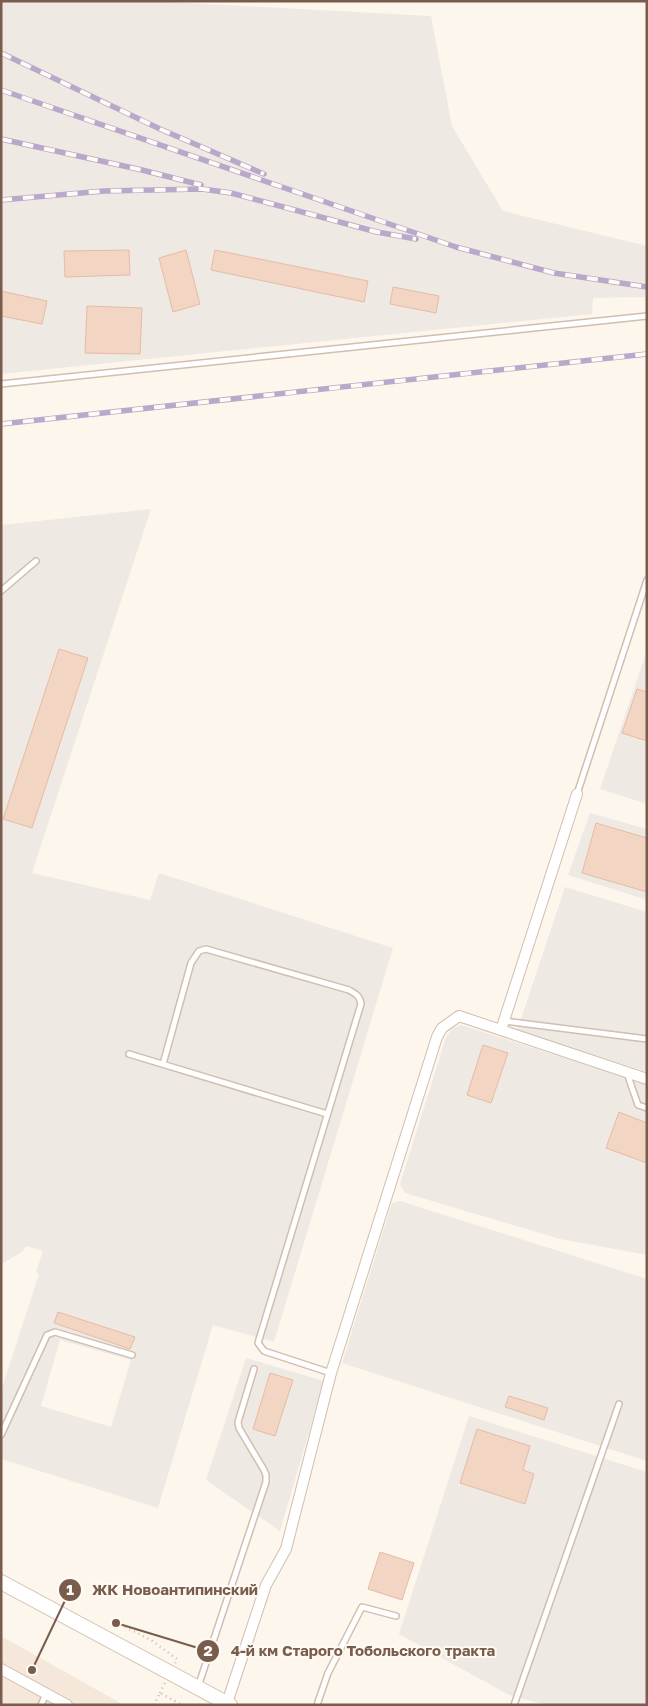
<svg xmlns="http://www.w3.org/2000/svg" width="648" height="1706" viewBox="0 0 648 1706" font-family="'Golos Text',sans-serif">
	<rect width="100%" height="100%" fill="#fdf6ec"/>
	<path fill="#f5e8da" d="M1 1636 124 1705H1Z"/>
	<g fill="#efe9e4" fill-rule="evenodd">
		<path d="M1 1H150L431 16 452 126 503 211 647 246V297L593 298 592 314 1 374Z"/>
		<path d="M151 509 32 873 150 900 159 873 393 948 274 1342 213 1325 158 1508 1 1459V1391L39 1274 36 1272 43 1251 27 1246 22 1252 1 1264V525ZM60 1340 131 1360 111 1427 41 1406Z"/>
		<path d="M647 650V804L600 789Z"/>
		<path d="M590 813 647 829V900L568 875Z"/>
		<path d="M565 887 647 912V1072L517 1031Z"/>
		<path d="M461 1025 647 1084V1255L560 1239 405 1193 400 1184 446 1037 452 1029Z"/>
		<path d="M400 1201 647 1279V1461L342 1363 392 1203Z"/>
		<path d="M246 1358 324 1381 280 1531 206 1480Z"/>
		<path d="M469 1416 647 1472V1705H545L509 1695 399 1634Z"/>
	</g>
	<g fill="#f3d5c3" stroke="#e6bba3">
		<path d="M129 250 130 275 65 277 64 251Z"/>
		<path d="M186 250 200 304 173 312 159 258Z"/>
		<path d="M215 250 368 281 364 302 211 270Z"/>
		<path d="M393 287 439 296 436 313 390 304Z"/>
		<path d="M1 291 47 301 42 324 1 316Z"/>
		<path d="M87 306 142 308 140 354 85 353Z"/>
		<path d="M59 649 88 658 32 828 3 819Z"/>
		<path d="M637 689 647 692V741L622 733Z"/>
		<path d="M596 823 647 838V892L582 873Z"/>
		<path d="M483 1045 508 1053 491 1103 467 1095Z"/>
		<path d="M619 1112 647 1123V1163L606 1148Z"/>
		<path d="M58 1312 135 1337 130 1349 54 1323Z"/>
		<path d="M270 1373 293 1380 275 1436 253 1429Z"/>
		<path d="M509 1396 548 1408 544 1420 505 1407Z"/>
		<path d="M477 1429 530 1446 523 1470 534 1474 525 1504 460 1483Z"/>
		<path d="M380 1552 414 1563 402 1600 368 1589Z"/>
	</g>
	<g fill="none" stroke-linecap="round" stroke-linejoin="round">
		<defs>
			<g id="lane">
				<path d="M1 384 647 316"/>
				<path d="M1 591 36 561"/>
				<path d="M577 794 647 580"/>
				<path d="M504 1021 647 1039"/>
				<path d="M129 1054 327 1114"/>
				<path d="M163 1064 191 963 199 951 206 949 349 990C356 994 360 996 361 1004L258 1343 264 1351 331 1373"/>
				<path d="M627 1073 638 1105 647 1108"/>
				<path d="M1 1435 47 1335 55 1332 132 1355"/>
				<path d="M198 1687 266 1482V1475L264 1470 239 1428 238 1422 254 1369"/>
				<path d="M41 1705 46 1694"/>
				<path d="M317 1705 328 1673 362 1607 396 1616"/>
				<path d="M514 1705 619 1404"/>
			</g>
			<g id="street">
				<path d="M501 1030 577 794"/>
				<path d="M1 1669 67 1705"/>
				<path d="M227 1703 266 1585 286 1549 331 1373 437 1037 442 1028 459 1016 647 1079"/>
			</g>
			<path id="secondary" d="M1 1582 230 1705"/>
		</defs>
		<use href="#lane" stroke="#d1beb0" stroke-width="8"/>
		<use href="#street" stroke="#d1beb0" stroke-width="12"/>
		<use href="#secondary" stroke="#d6c0b0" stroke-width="16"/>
		<g stroke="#d9b8a5" stroke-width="2.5" stroke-dasharray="1 4" stroke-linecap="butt">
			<path d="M125 1627 151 1640 177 1659 175 1663"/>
			<path d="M160 1693 165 1683"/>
			<path d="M154 1705 160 1693 182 1705"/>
		</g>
		<use href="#lane" stroke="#fff" stroke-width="5"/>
		<use href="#street" stroke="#fff" stroke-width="10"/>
		<use href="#secondary" stroke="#fff" stroke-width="14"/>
		<defs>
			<g id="rail">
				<path d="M1 53 160 129 264 174"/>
				<path d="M1 90 456 247 554 273 647 287"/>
				<path d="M1 139 142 170 201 185"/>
				<path d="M1 200 104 191 202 189 231 193 377 232 416 239"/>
				<path d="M1 424 647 354"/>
			</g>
		</defs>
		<use href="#rail" stroke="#b9a8c9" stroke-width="5.5"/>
		<use href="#rail" stroke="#fffaf3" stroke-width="4" stroke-dasharray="11" stroke-linecap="butt"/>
	</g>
	<path fill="none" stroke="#7a5c4d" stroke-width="2" d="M32 1670L70 1590M116 1623L208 1651"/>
	<g fill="#7a5c4d" stroke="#fffaf3" stroke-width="2">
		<circle cx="32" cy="1670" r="5"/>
		<circle cx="116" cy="1623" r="5"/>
		<circle cx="70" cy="1590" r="12"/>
		<circle cx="208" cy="1651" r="12"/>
	</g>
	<g font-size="15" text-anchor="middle" font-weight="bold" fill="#fff">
		<text x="70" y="1595">1</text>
		<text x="208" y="1656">2</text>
	</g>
	<g font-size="15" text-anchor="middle" font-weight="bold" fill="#7a5c4d" stroke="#fffaf3" stroke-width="4" stroke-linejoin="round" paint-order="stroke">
		<text x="175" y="1595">ЖК Новоантипинский</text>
		<text x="363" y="1656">4-й км Старого Тобольского тракта</text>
	</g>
	<rect width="648" height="1706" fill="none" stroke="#7a5c4d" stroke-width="5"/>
</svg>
